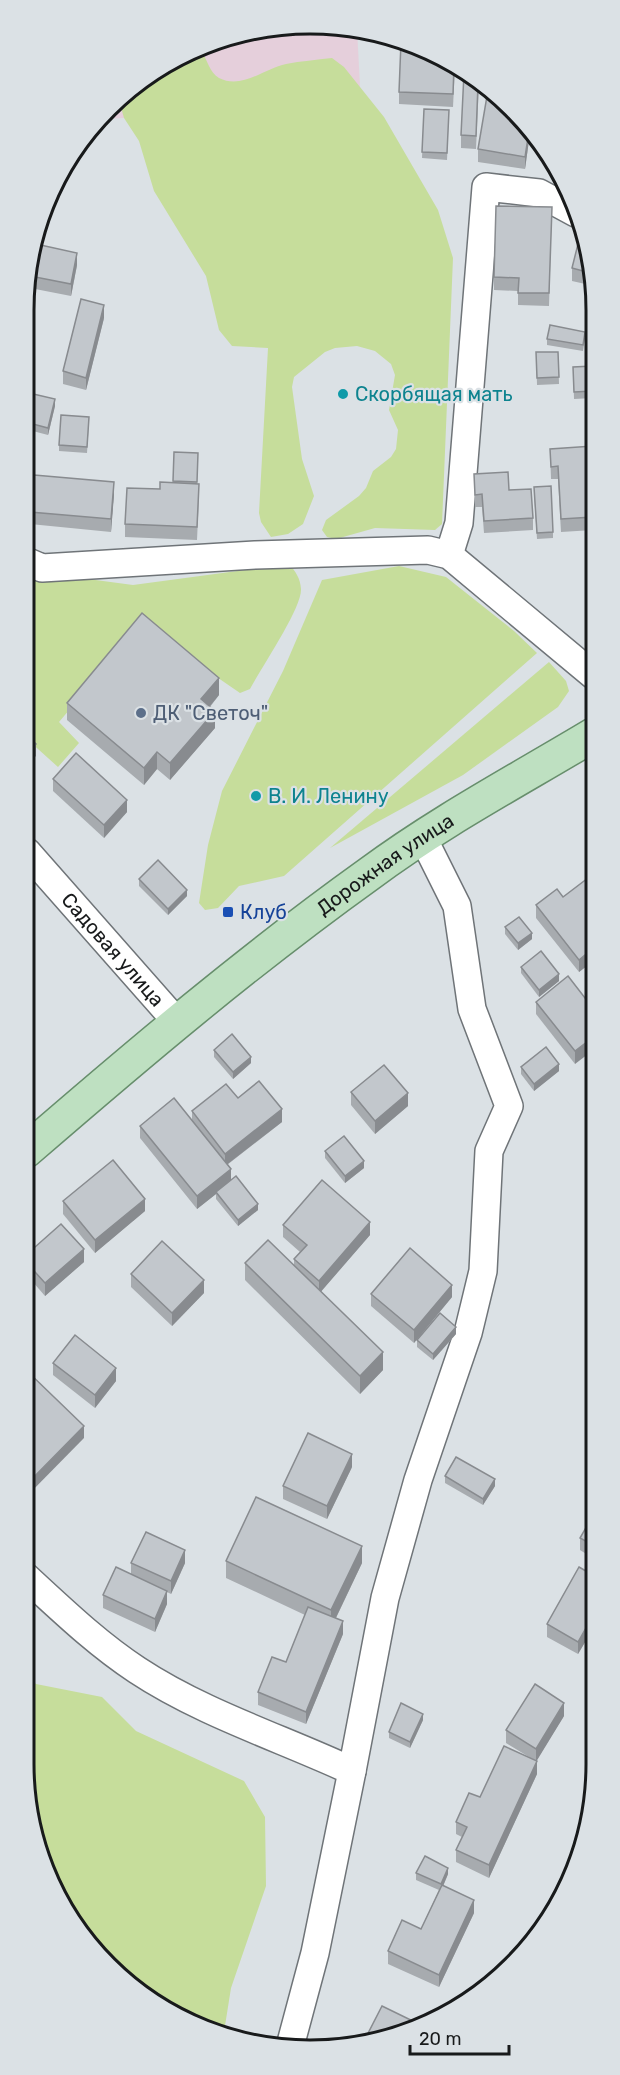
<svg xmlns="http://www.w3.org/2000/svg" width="620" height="2075" viewBox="0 0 620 2075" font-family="Rubik,sans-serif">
	<rect width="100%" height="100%" fill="#dbe1e5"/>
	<path fill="#e5cfdb" d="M357 29 361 105 105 119 151 72 254 30Z"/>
	<g fill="#c6dd9b">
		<path d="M201 51C208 60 209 72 219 78 242 90 265 68 286 64 301 61 316 60 332 58L344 67 384 117 438 210 453 258 442 524 435 530 375 528 336 539 327 537 322 530 326 520 359 496 366 488 373 471 391 457 396 449 398 430 389 410 395 375 391 364 375 351 357 346 335 348 325 352 294 377 292 387 302 459 314 496 303 524 288 534 271 537 261 522 259 513 268 348 232 346 219 330 206 276 154 191 139 141 124 118 120 104 151 72Z"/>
		<path d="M289 564C296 572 300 578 301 589 302 608 261 668 250 689L240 693 141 625 59 722 79 743 58 767 28 740V571L133 585Z"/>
		<path d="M399 566 446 577 514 631 537 653 284 876 239 886 218 908 205 910 199 903 208 845 222 791 283 671 322 580Z"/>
		<path d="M549 662 566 681 569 691 558 707 463 775 330 848Z"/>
		<path d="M24 1674 36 1684 102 1697 136 1731 244 1781 265 1817 266 1886 231 1988 224 2032 183 2021 95 1954 46 1874 24 1765Z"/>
	</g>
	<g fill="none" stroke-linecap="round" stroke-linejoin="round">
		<defs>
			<g id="minor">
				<path d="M449 555 459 523 486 187 539 193 576 213"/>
				<path d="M28 562 42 568 255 555 428 550 449 555 593 675"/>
				<path id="s1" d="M27 852 176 1021"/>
				<path d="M25 1576C61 1609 96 1643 137 1670 202 1713 281 1738 352 1771L315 1953 289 2050"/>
				<path d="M352 1771 385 1598 418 1480 468 1333 483 1271 489 1151 509 1106 472 1009 457 906 423 838"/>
			</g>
			<g id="primary">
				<path id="s2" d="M26 1151C137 1055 249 960 369 874 439 822 518 780 593 735"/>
			</g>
		</defs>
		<use href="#minor" stroke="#6f7478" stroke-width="30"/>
		<use href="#primary" stroke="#678e6c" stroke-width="36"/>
		<use href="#minor" stroke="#fff" stroke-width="27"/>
		<use href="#primary" stroke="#bee0c1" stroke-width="33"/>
	</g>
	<g fill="#a7abaf">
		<path d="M455 66 453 107 399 104V92Z"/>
		<path d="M479 84 476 149 461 148V135Z"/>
		<path d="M424 109 449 110 447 160 422 158Z"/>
		<path d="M530 133 525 169 478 162V149Z"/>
		<path d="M552 207 549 306 518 305V291L494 290V277Z"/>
		<path d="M77 265 71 296 30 288V276Z"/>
		<path d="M572 268 594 273V286L572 281Z"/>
		<path d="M104 318 86 390 63 384V371Z"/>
		<path d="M585 338 583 351 547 345V339Z"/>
		<path d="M536 352H558L559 384 537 385Z"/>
		<path d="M593 366V398L574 399 573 367Z"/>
		<path d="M29 393 55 406 48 435 29 430Z"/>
		<path d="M89 423 87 453 59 451V445Z"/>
		<path d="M593 446V530L561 532 558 479H551L550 449Z"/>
		<path d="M174 452 198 453 197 484 199 496 197 540 125 537V524L160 489 173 483Z"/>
		<path d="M474 474 533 518V530L484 533 482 507H475Z"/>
		<path d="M114 494 111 532 30 524V512Z"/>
		<path d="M534 494 553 532V538L537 539Z"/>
		<path d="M219 695 210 707 215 728 170 780 157 769 144 785 67 720V703Z"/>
		<path d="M53 779 127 812 104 838 53 791Z"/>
		<path d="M592 875V962L579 972 536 918V905L563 897Z"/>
		<path d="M139 879 187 896 168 915 139 886Z"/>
		<path d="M505 927 532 939 518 950 505 934Z"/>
		<path d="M521 967 559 981 539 997 521 973Z"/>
		<path d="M536 1002 592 1007 575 1064 536 1014Z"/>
		<path d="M214 1050 251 1063 233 1079 214 1057Z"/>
		<path d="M521 1067 559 1071 534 1091 521 1074Z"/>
		<path d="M351 1092 408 1106 375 1134 351 1105Z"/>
		<path d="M238 1098 282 1122 227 1165 231 1180 258 1210 238 1226 216 1199V1194L197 1209 140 1138V1126L192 1120V1111Z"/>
		<path d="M325 1151 364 1168 345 1183 325 1158Z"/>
		<path d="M63 1201 145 1211 95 1253 63 1214Z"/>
		<path d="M283 1225 370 1235 321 1291 383 1370 360 1394 245 1280V1263L294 1265V1259L300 1252 283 1237Z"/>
		<path d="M26 1255 84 1262 45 1296 26 1274Z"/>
		<path d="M131 1274 204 1293 172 1326 131 1287Z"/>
		<path d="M371 1294 452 1297 414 1343 371 1306Z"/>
		<path d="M592 1299V1310L590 1309V1302Z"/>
		<path d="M456 1334 433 1360 417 1347V1340Z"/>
		<path d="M53 1363 116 1381 95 1408 53 1375Z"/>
		<path d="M352 1467 327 1519 283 1499V1486Z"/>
		<path d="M445 1476 495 1486 483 1505 445 1483Z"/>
		<path d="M591 1519V1557L580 1550V1538Z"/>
		<path d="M226 1561 362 1563 336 1618 343 1634 306 1724 258 1705V1692L286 1662 305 1615 226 1578Z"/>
		<path d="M131 1563H185L171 1594 167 1592V1604L155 1632 103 1608V1595L131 1574Z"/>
		<path d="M591 1574V1632L578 1654 547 1637V1624Z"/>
		<path d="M564 1716 536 1761 537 1774 489 1878 456 1862V1850L462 1837 456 1834V1822L480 1797 529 1757 506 1743V1730Z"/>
		<path d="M423 1720 410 1748 389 1738V1732Z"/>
		<path d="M416 1873 448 1874 443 1886 474 1913 439 1987 388 1964V1951L421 1929 439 1890 416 1880Z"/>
	</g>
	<g fill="#888b8f">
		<path d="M529 131 530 133 525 169V157Z"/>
		<path d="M77 253V265L71 296V284Z"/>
		<path d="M104 305V318L86 390V378Z"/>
		<path d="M55 399V406L48 435V428Z"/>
		<path d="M114 482V494L111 532V519Z"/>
		<path d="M219 678V695L201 717V699Z"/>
		<path d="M215 711V728L170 780V763Z"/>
		<path d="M36 744V756L28 764V752Z"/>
		<path d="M157 752V769L144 785V768Z"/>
		<path d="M127 800V812L104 838V825Z"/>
		<path d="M187 890V896L168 915V909Z"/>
		<path d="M532 933V939L518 950V943Z"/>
		<path d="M592 949V962L579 972V960Z"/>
		<path d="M559 974V981L539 997V990Z"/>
		<path d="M592 1038V1051L575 1064V1051Z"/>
		<path d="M251 1057V1063L233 1079V1072Z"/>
		<path d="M559 1064V1071L534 1091V1084Z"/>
		<path d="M408 1093V1106L375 1134V1121Z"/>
		<path d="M282 1109V1122L225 1166V1154Z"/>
		<path d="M364 1161V1168L345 1183V1176Z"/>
		<path d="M231 1169V1182L216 1192V1194L197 1209V1196Z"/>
		<path d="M145 1199V1211L95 1253V1240Z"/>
		<path d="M258 1204V1210L238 1226V1220Z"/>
		<path d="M370 1222V1235L319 1294V1281Z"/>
		<path d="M84 1249V1262L45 1296V1283Z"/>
		<path d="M204 1280V1293L172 1326V1313Z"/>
		<path d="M452 1285V1297L414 1343V1330Z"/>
		<path d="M456 1327V1334L433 1360V1354Z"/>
		<path d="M383 1352V1370L360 1394V1376Z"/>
		<path d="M116 1368V1381L95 1408V1395Z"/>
		<path d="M84 1426V1438L25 1498V1486Z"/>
		<path d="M352 1454V1467L327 1519V1506Z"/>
		<path d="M495 1479V1486L483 1505V1499Z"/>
		<path d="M362 1546V1563L331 1628V1610Z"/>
		<path d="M185 1550V1563L171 1594V1581Z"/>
		<path d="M167 1591V1604L155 1632V1619Z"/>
		<path d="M591 1619V1632L578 1654V1642Z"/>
		<path d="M343 1621V1634L306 1724V1712Z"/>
		<path d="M564 1703V1716L536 1762V1749Z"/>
		<path d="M423 1714V1720L410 1748V1742Z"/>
		<path d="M537 1761V1774L489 1878V1865Z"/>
		<path d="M448 1868V1874L441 1891V1884Z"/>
		<path d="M474 1900V1913L439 1987V1975Z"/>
	</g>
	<g fill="#c2c7cc" stroke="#888b8f" stroke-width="1.5">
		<path d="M401 42 437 54 454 66 453 94 399 92Z"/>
		<path d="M464 73 478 84 476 136 461 135Z"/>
		<path d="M488 90 512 108 529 131 525 157 478 149Z"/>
		<path d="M424 109 449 110 447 153 422 152Z"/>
		<path d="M496 206 552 207 549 293H518L519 278 494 277Z"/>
		<path d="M581 232 594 273V274L572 268Z"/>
		<path d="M36 244 77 253 71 284 30 276Z"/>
		<path d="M81 299 104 305 86 378 63 371Z"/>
		<path d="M550 325 585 332 583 345 547 339Z"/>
		<path d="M536 352H558L559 377 537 378Z"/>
		<path d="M593 366V391L574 392 573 367Z"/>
		<path d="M29 393 55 399 48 428 29 423Z"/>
		<path d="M61 415 89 417 87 447 59 445Z"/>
		<path d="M593 446V517L561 519 558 466 551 467 550 449Z"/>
		<path d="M174 452 198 453 197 482 173 481Z"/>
		<path d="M508 472 509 490 531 489 533 518 484 521 482 494 475 495 474 474Z"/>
		<path d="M34 475 114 482 111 519 30 512Z"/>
		<path d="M160 482 199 484 197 527 125 524 127 488 160 489Z"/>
		<path d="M551 486 553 532 537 533 534 487Z"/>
		<path d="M142 613 219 678 201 699 215 711 170 763 157 752 144 768 67 703Z"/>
		<path d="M28 736 36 744 28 752Z"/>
		<path d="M76 753 127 800 104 825 53 779Z"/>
		<path d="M158 860 187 890 168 909 139 879Z"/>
		<path d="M592 875V949L579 960 536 905 557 889 563 897Z"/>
		<path d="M519 917 532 933 518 943 505 927Z"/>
		<path d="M541 951 559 974 539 990 521 967Z"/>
		<path d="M568 976 592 1007V1038L575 1051 536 1002Z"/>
		<path d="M232 1034 251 1057 233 1072 214 1050Z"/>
		<path d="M546 1047 559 1064 534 1084 521 1067Z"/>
		<path d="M384 1065 408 1093 375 1121 351 1092Z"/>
		<path d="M259 1081 282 1109 225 1154 192 1111 226 1084 238 1098Z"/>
		<path d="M174 1098 231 1169 197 1196 140 1126Z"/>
		<path d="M344 1136 364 1161 345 1176 325 1151Z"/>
		<path d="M113 1160 145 1199 95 1240 63 1201Z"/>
		<path d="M236 1176 258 1204 238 1220 216 1192Z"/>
		<path d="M322 1180 370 1222 319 1281 294 1259 307 1245 283 1225Z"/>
		<path d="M61 1224 84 1249 45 1283 26 1262V1255Z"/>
		<path d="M268 1240 383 1352 360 1376 245 1263Z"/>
		<path d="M162 1241 204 1280 172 1313 131 1274Z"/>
		<path d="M410 1248 452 1285 414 1330 371 1294Z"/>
		<path d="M440 1313 456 1327 433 1354 417 1340Z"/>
		<path d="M75 1335 116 1368 95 1395 53 1363Z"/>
		<path d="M25 1369 84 1426 25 1486Z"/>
		<path d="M308 1433 352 1454 327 1506 283 1486Z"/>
		<path d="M456 1457 495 1479 483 1499 445 1476Z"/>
		<path d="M256 1497 362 1546 331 1610 226 1561Z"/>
		<path d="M591 1519V1544L580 1538Z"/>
		<path d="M146 1532 185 1550 171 1581 131 1563Z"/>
		<path d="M116 1567 167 1591 155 1619 103 1595Z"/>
		<path d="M579 1567 591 1574V1619L578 1642 547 1624Z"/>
		<path d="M308 1607 343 1621 306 1712 258 1692 272 1657 286 1662Z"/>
		<path d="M535 1684 564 1703 536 1749 506 1730Z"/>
		<path d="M401 1703 423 1714 410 1742 389 1732Z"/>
		<path d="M504 1746 537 1761 489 1865 456 1850 467 1827 456 1822 469 1793 480 1797Z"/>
		<path d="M425 1856 448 1868 441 1884 416 1873Z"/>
		<path d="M442 1885 474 1900 439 1975 388 1951 402 1920 421 1929Z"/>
		<path d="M382 2006 419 2024 384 2041 363 2043Z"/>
	</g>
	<g fill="#0f9aa8" stroke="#dbe1e5" stroke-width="2">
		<circle cx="343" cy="394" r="6"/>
		<circle cx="256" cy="796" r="6"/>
	</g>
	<circle fill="#5c6f8a" stroke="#dbe1e5" stroke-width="2" cx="141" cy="713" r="6"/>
	<rect fill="#1a4fb4" stroke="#dbe1e5" stroke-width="2" x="222" y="906" width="12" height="12" rx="3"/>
	<g text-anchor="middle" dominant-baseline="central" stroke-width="4.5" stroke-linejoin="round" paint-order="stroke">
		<g font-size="20" fill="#0d838f" stroke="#dbe1e5" text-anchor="start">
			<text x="355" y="394">Скорбящая мать</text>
			<text x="268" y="796">В. И. Ленину</text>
		</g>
		<g font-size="20" fill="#4e5e75" stroke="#dbe1e5" text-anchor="start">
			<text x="153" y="713">ДК "Светоч"</text>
		</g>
		<g font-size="20" fill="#181a1b" stroke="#dbe1e5">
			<text stroke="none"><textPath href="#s2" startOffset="460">Дорожная улица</textPath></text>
			<text stroke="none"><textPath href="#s1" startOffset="130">Садовая улица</textPath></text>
		</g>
		<g font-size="20" fill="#164399" stroke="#dbe1e5" text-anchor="start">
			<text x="240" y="912">Клуб</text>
		</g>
	</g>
	<path d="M0 0H620V2075H0ZM310 34H310A276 276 0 0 1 586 310V1764A276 276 0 0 1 310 2040H310A276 276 0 0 1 34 1764V310A276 276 0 0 1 310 34Z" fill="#dbe1e5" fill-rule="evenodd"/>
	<path fill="none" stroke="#181a1b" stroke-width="3" d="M310 34H310A276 276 0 0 1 586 310V1764A276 276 0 0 1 310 2040H310A276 276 0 0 1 34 1764V310A276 276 0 0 1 310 34Z"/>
	<path d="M410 2045v9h99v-9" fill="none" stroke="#181a1b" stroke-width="3"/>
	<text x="419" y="2045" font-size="18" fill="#181a1b" stroke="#dbe1e5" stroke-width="4.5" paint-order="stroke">20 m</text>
</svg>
